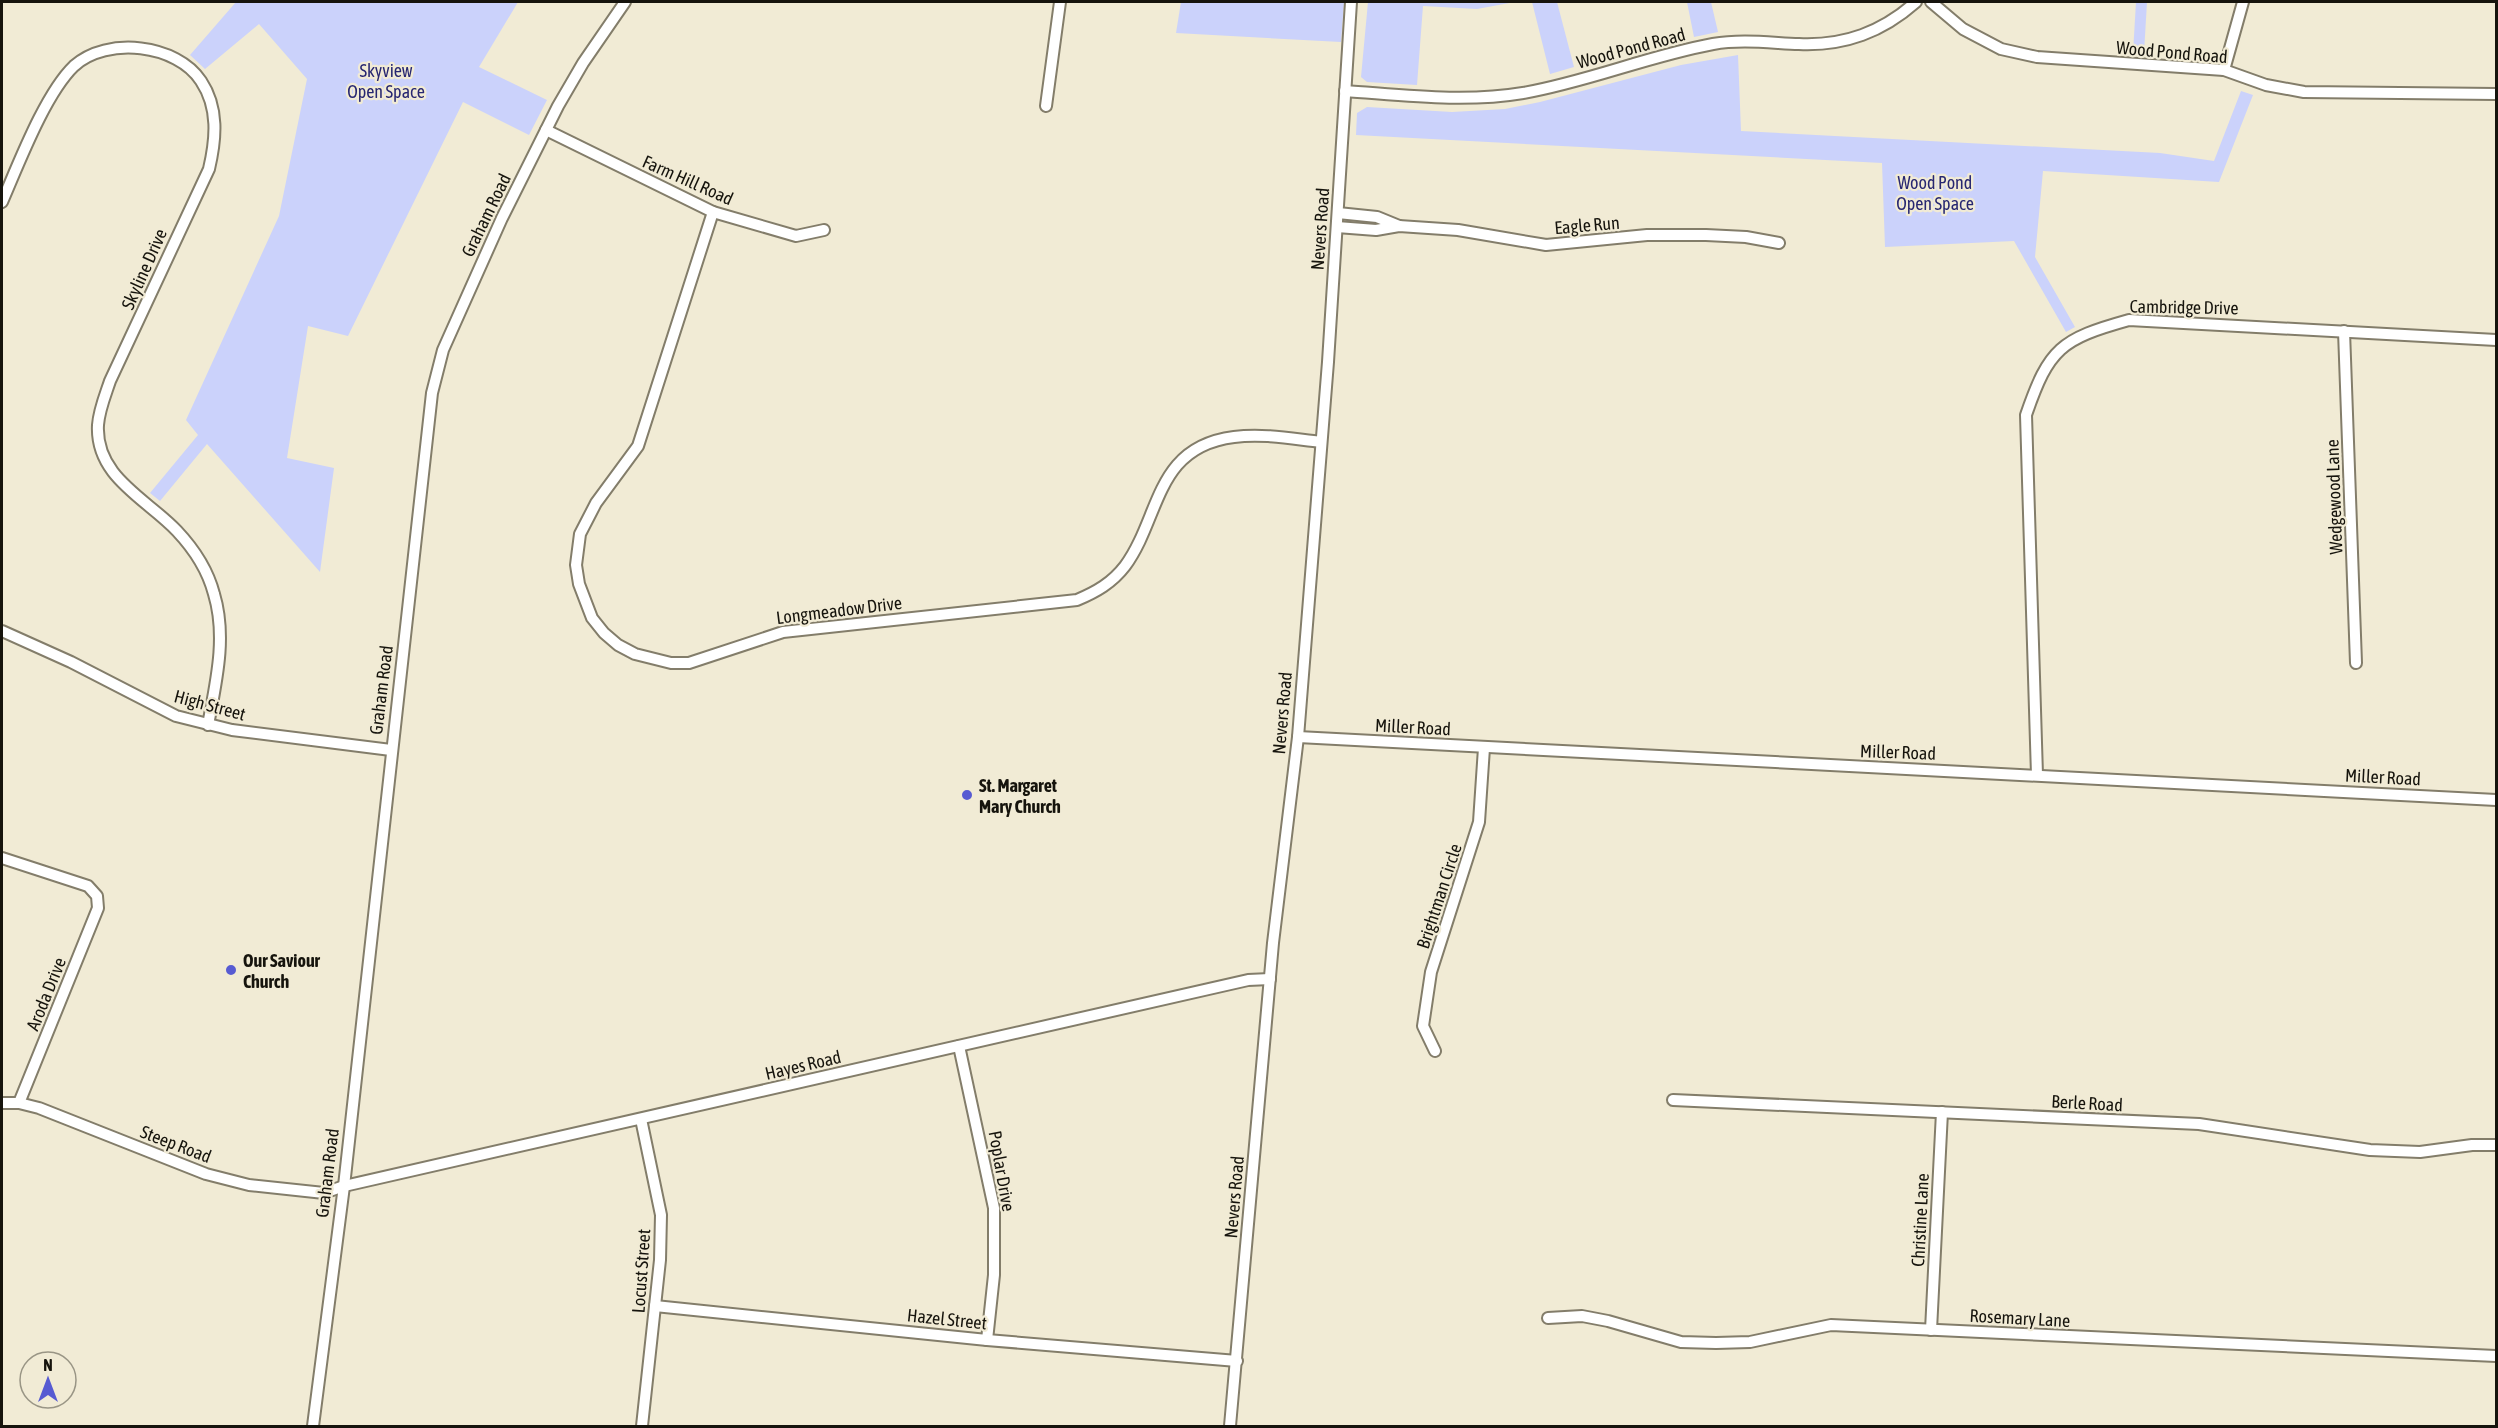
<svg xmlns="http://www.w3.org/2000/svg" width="2498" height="1428" viewBox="0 0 2498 1428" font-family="'Asap Condensed',sans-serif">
	<rect width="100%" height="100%" fill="#f1ebd5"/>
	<g fill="#cbd2fb">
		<path d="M236 2H518L479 67 547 100 529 135 463 102 348 336 308 326 287 458 334 468 320 572 207 444 160 501 150 493 198 435 186 420 279 216 307 79 259 24 205 69 190 55Z"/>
		<path d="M1181 2H1344L1341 42 1176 33Z"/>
		<path d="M1368 2H1515L1477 9 1423 6 1417 85 1367 82 1361 77Z"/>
		<path d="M1532 2H1557L1574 67 1550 74Z"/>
		<path d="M1687 2H1711L1718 32 1694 37Z"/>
		<path d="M2136 2H2147L2144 53H2133Z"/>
		<path d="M1738 55 1741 131 2160 153 2214 161 2241 91 2253 95 2219 182 2043 171 2035 257 2075 327 2066 332 2014 241 1885 247 1882 163 1356 135 1357 113 1367 107 1452 112 1505 109 1540 102 1681 65Z"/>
	</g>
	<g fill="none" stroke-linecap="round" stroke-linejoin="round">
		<defs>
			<g id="minor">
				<path d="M1931 2 1963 29 2001 49 2037 57 2224 70 2266 85 2304 92 2496 94"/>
				<path d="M2224 70 2243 2"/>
				<path d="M1345 91C1403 95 1464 103 1523 93 1587 82 1648 56 1713 44 1741 39 1771 43 1799 44 1845 46 1882 32 1916 2"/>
				<path d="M1046 106 1060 2"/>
				<path d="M546 130 713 212 796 236 824 230"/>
				<path d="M2 202C19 163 45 94 74 66 107 36 177 44 201 81 219 108 216 139 209 169L110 381C105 396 99 410 98 425 95 477 147 499 177 531 193 548 208 571 214 594 227 637 216 682 208 725"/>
				<path d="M713 212 638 446 596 503 580 534 576 565 579 584 592 618 604 633 618 645 635 654 671 663H689L783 632 1077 600C1096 592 1112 583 1125 566 1161 517 1154 447 1234 437 1263 433 1293 439 1321 442"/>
				<path d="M1338 213 1377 217 1399 226"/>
				<path d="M1337 227 1376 230 1399 226 1458 230 1546 245 1647 235H1706L1746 237 1779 243"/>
				<path d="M2344 331 2356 663"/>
				<path d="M2 631 71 662 176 716 232 730 391 750"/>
				<path d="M1298 737 2496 800"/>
				<path d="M2037 775 2026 415C2049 348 2061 339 2129 320L2496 340"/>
				<path d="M2 858 88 886 97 896 98 908 19 1103"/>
				<path d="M959 1046 994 1208V1275L987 1340"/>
				<path d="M1435 1051 1423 1026 1431 972 1479 822 1484 748"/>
				<path d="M1673 1100 2199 1124 2370 1150 2420 1152 2472 1145H2496"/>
				<path d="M2 1103H19L39 1108 206 1174 249 1185 324 1193 344 1186 1248 980 1270 979"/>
				<path d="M641 1119 661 1215 660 1260 642 1426"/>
				<path d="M655 1306 987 1340 1237 1361"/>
				<path d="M1548 1318 1582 1316 1608 1321 1681 1342 1716 1343 1750 1342 1831 1325 2496 1356"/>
				<path d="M1931 1330 1942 1112"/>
				<path d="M313 1426 344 1186 432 393 443 350 502 218 558 106 583 63 625 2"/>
				<path d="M1230 1426 1273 943 1298 737 1328 362 1351 2"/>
			</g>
		</defs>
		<use href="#minor" stroke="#837d6a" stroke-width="14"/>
		<use href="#minor" stroke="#fff" stroke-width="10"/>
	</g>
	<g fill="#575bd2" stroke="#f1ebd5" stroke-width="2">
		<circle cx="967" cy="795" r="6"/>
		<circle cx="231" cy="970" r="6"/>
	</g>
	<g text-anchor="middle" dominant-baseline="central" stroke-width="4.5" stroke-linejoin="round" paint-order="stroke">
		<g font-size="18" fill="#16140d" stroke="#f1ebd5">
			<text transform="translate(1631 48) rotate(-15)">Wood Pond Road</text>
			<text transform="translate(2172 52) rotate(5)">Wood Pond Road</text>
			<text transform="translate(688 180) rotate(24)">Farm Hill Road</text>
			<text transform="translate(486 215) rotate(-64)">Graham Road</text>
			<text transform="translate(1587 225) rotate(-5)">Eagle Run</text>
			<text transform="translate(1320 229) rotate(-86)">Nevers Road</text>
			<text transform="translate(144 269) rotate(-66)">Skyline Drive</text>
			<text transform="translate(2184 307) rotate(1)">Cambridge Drive</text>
			<text transform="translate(2334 497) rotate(-92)">Wedgewood Lane</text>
			<text transform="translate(839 610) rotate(-7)">Longmeadow Drive</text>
			<text transform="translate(381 690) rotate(-83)">Graham Road</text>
			<text transform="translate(210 705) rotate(15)">High Street</text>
			<text transform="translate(1282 713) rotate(-85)">Nevers Road</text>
			<text transform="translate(1413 727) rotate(3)">Miller Road</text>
			<text transform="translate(1898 752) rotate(2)">Miller Road</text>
			<text transform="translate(2383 777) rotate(3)">Miller Road</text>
			<text transform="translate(1439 896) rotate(-72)">Brightman Circle</text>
			<text transform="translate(46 994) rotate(-68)">Aroda Drive</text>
			<text transform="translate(803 1065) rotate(-13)">Hayes Road</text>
			<text transform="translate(2087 1103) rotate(3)">Berle Road</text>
			<text transform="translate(176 1144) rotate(21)">Steep Road</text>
			<text transform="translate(1002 1171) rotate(80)">Poplar Drive</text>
			<text transform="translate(327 1173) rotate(-83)">Graham Road</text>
			<text transform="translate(1234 1197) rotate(-85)">Nevers Road</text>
			<text transform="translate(1920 1220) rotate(-87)">Christine Lane</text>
			<text transform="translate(641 1271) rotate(-86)">Locust Street</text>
			<text transform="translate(2020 1318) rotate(3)">Rosemary Lane</text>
			<text transform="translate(947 1319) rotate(6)">Hazel Street</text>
		</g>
		<g font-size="18" fill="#272771" stroke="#f1ebd5">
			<text x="386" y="70">Skyview<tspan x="386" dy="21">Open Space</tspan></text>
			<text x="1935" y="182">Wood Pond<tspan x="1935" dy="21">Open Space</tspan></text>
		</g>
		<g font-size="18" font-weight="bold" fill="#16140d" stroke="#f1ebd5" text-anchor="start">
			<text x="979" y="785">St. Margaret<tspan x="979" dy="21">Mary Church</tspan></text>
			<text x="243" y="960">Our Saviour<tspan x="243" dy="21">Church</tspan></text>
		</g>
	</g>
	<rect width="2498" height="1428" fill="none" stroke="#16140d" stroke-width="6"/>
	<g transform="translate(48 1380)"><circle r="28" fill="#f1ebd5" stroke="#999585" stroke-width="1.5"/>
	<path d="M0-4.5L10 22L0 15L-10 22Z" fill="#575bd2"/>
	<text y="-9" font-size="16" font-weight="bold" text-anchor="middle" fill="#16140d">N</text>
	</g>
</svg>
